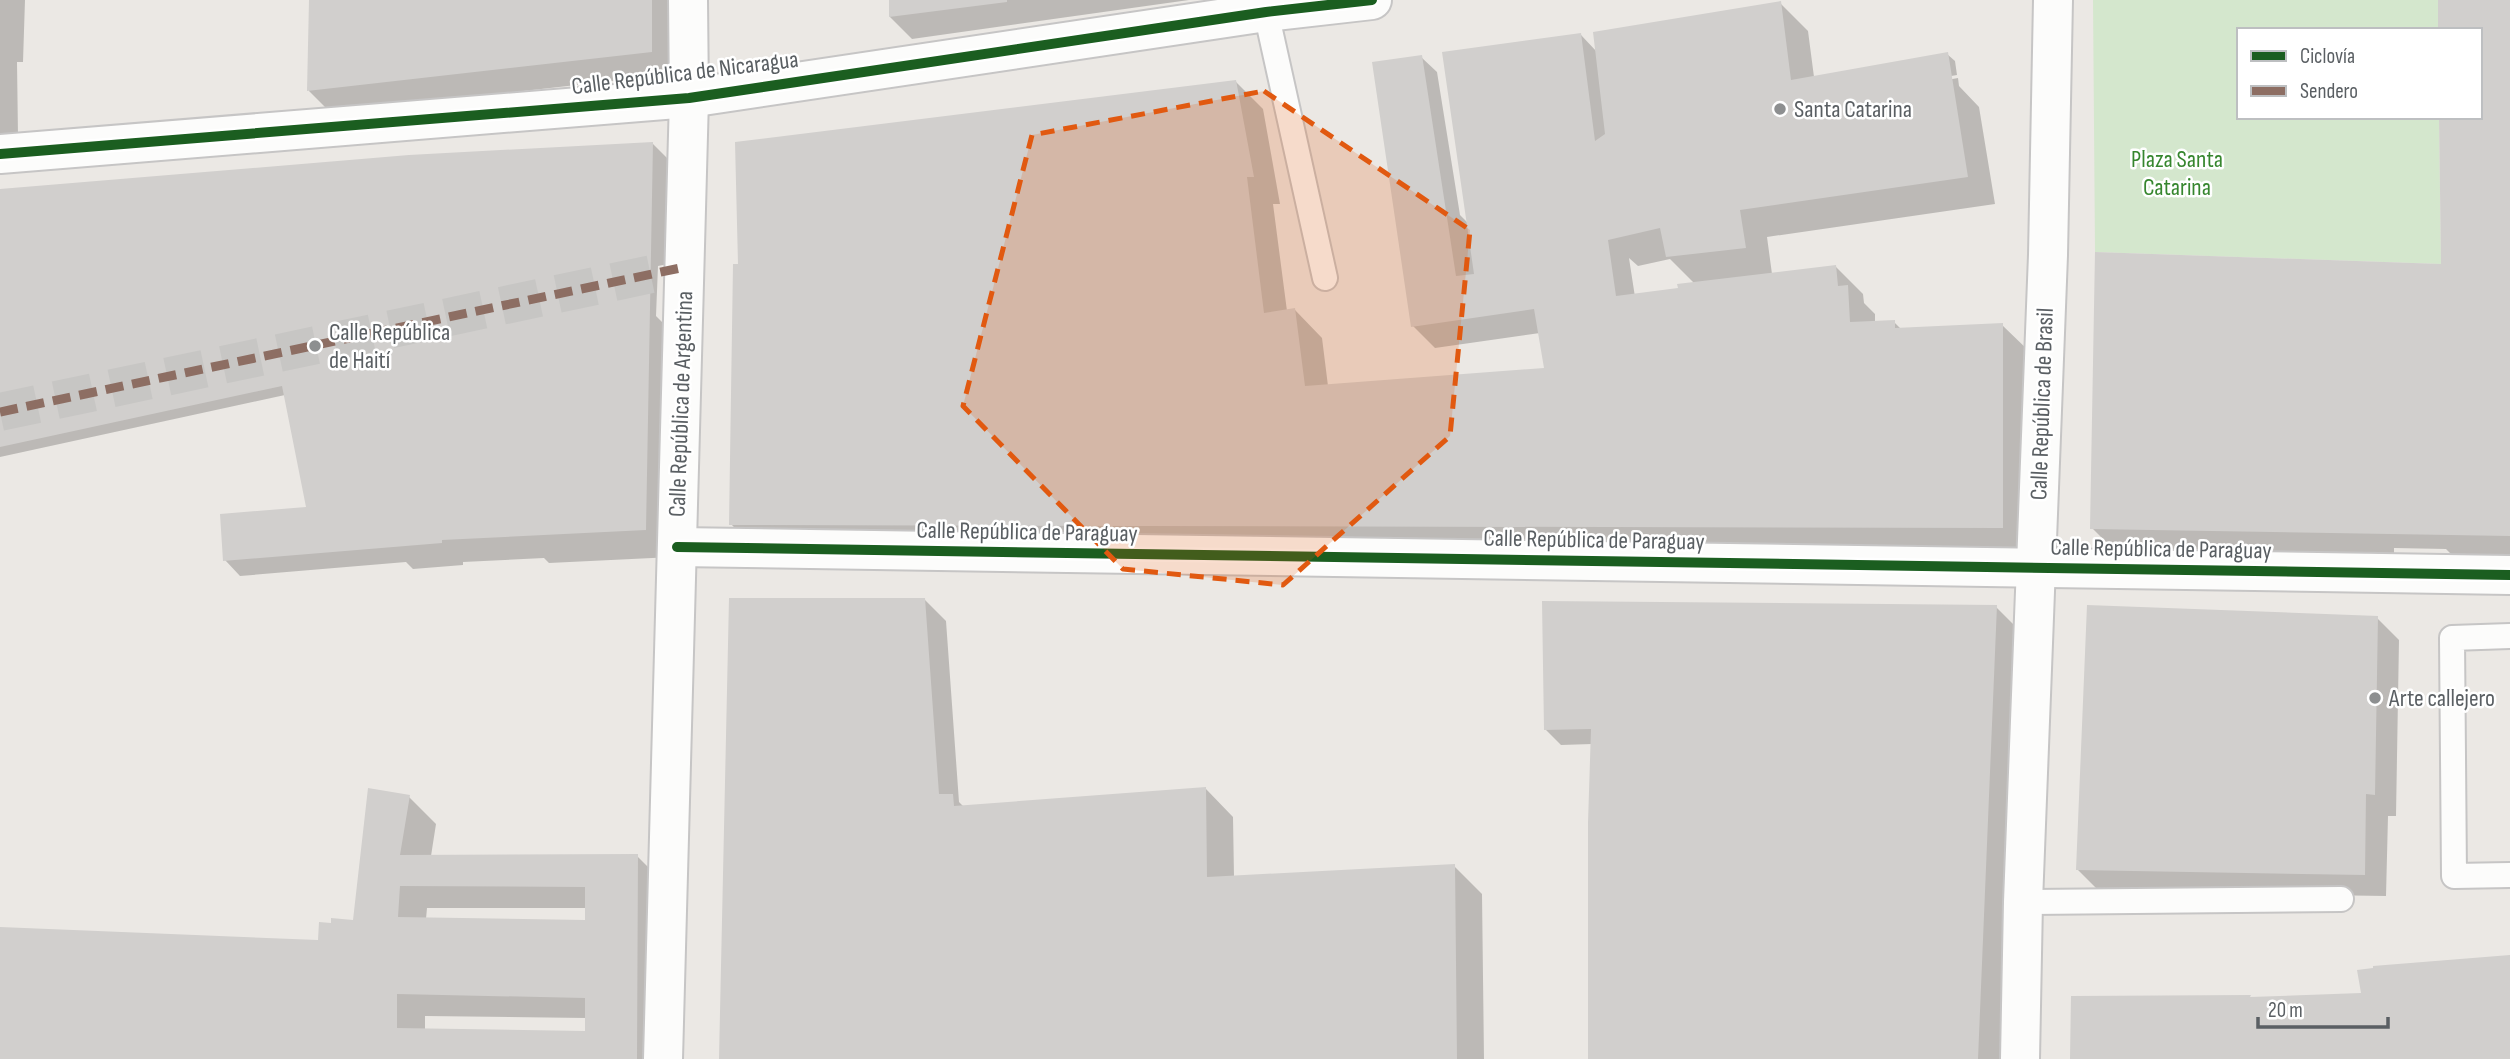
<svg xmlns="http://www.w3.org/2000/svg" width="2510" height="1059" viewBox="0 0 2510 1059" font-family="'Sofia Sans Condensed',sans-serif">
	<rect width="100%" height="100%" fill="#ebe8e4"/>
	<path fill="#d4e7cd" d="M2093 0H2438V30H2239V117H2439L2441 264 2095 252Z"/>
	<g fill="#0003" fill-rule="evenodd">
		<path d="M0 0H25L23 62H17L18 136 0 137Z"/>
		<path d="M310 0H673L674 74 331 113 309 91Z"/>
		<path d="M890 0H1189L912 39 890 17Z"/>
		<path d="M2439 0H2510V557L2453 556 2446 549 2394 548V560L2120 556 2092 528 2442 266 2480 117V30Z"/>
		<path d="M1780 3 1808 31 1814 77 1947 54 1955 61 1957 75 1928 80 1931 83 1958 78 1959 86 1979 107 1995 204 1767 237 1772 274 1835 266 1863 294 1864 303 1875 314V323L1894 322 1901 329 2002 325 2030 352 2025 550 753 547 731 524 1235 81 1263 109 1280 204H1273L1287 311 1295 310 1322 338 1328 386 1545 370 1540 333 1435 348 1413 326 1421 57 1437 72 1460 215 1469 224 1581 35 1597 52ZM1629 258 1638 266 1670 259 1695 284 1680 290 1635 297Z"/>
		<path d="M652 143 674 165 673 263 658 266 656 316 676 336 673 557 549 563 544 558 463 562V565L413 569 406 562 240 576 225 560 308 508 285 395 0 457V191Z"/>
		<path d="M924 599 946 621 959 802 964 807 1206 789 1233 817 1234 877 1454 866 1482 894 1484 1059H720Z"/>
		<path d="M1996 607 2024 635 2001 1059H1590L1592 744 1561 745 1545 729Z"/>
		<path d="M2377 618 2399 640 2396 816H2388L2386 896 2100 892 2078 870Z"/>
		<path d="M409 797 436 824 431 856H637L659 878 658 1059H0V929L320 942 354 922ZM427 908H586L587 922 426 919ZM425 1016 586 1018 587 1033 425 1030Z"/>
	</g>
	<g fill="#d1cfcd" fill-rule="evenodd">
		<path d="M309 0H652V52L307 91Z"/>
		<path d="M889 0H1007V2L889 17Z"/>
		<path d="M2438 0H2510V536L2090 529 2095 252 2441 264 2439 117H2480V30H2438Z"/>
		<path d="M1781 1 1791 80 1948 52 1968 177 1740 210 1746 248 1666 257 1660 228 1608 240 1616 296 1678 288 1677 284 1836 265 1838 286 1848 285 1850 322 1895 320V328L2003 323V528L729 525 733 264H738L735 142 1236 80 1254 177H1247L1264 313 1295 308 1305 386 1544 368 1534 309 1411 327 1372 62 1422 55 1456 276 1474 274 1442 52 1581 33 1595 141 1605 134 1593 32Z"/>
		<path d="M653 142 646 530 442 540V543L223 561 220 514 306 507 282 386 0 447V189L409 155Z"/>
		<path d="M729 598H925L939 794H953L954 806 1206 787 1207 877 1455 864 1457 1059H719Z"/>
		<path d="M1542 601 1997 605 1978 1059H1588V823L1591 729 1544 730Z"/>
		<path d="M2087 605 2378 616 2375 795 2366 794 2365 875 2076 870Z"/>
		<path d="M368 788 410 795 400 855 638 854 637 1059H0V927L318 940 319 922 331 923V918L353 920ZM400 886 585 887V920L398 917ZM397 994 585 998V1031L397 1028Z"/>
		<path d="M2510 955V1059H2070L2071 996 2251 995 2250 997 2361 993 2357 970 2373 968V966Z"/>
	</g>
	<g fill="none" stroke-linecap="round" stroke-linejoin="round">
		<path stroke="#c7c6c4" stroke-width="38" stroke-dasharray="38 19" stroke-linecap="butt" d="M0 412 685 267"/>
		<defs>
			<g id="service">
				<path d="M1266 12 1325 278"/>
				<path d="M2510 636 2452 638 2454 876 2510 875"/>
				<path d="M2023 902 2341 899"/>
			</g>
			<g id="minor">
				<path d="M0 154 689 98 1266 12 1372 0"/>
				<path d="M677 547 2510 575"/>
				<path d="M663 1059 689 98 688 0"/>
			</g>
			<path id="tertiary" d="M2020 1059 2023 902 2048 255 2053 0"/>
		</defs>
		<use href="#service" stroke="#c6c5c5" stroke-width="28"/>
		<use href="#minor" stroke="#c6c5c5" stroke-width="42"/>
		<use href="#tertiary" stroke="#c6c5c5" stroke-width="42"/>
		<use href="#service" stroke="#fcfcfb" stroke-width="24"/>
		<use href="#minor" stroke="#fcfcfb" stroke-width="38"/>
		<use href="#tertiary" stroke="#fcfcfb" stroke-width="38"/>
		<path stroke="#8d6e63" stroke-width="9" stroke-dasharray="18 9" stroke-linecap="butt" d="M0 412 685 267"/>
		<defs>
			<g id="cycleway">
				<path d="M0 154 689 98 1266 12 1372 0"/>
				<path d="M677 547 2510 575"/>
			</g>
		</defs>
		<use href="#cycleway" stroke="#fff" stroke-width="15"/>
		<use href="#cycleway" stroke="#1b5e20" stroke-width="10"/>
	</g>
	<path fill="#e15910" fill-opacity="0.2" stroke="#e15910" stroke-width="5" stroke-dasharray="14 9" stroke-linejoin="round" d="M1264 91 1470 230 1450 436 1283 585 1123 569 963 406 1032 135Z"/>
	<g fill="#8d8f90" stroke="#fff" stroke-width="2.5">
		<circle cx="1780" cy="109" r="7"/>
		<circle cx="315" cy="346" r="7"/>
		<circle cx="2375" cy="698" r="7"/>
	</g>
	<g text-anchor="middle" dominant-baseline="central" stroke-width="5" stroke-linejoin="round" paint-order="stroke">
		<g font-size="24" fill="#5a5f63" stroke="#fff">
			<text transform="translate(685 73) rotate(-7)">Calle República de Nicaragua</text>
			<text transform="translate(681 404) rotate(-88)">Calle República de Argentina</text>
			<text transform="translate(2042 404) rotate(-88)">Calle República de Brasil</text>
			<text transform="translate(1027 532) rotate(1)">Calle República de Paraguay</text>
			<text transform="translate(1594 540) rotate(1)">Calle República de Paraguay</text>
			<text transform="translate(2161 549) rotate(1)">Calle República de Paraguay</text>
		</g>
		<g font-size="24" fill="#5a5f63" stroke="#fff" text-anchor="start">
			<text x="1794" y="109">Santa Catarina</text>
			<text x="329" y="332">Calle República<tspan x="329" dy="28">de Haití</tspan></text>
			<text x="2389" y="698">Arte callejero</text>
		</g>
		<g font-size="24" fill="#36862e" stroke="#fff">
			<text x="2177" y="159">Plaza Santa<tspan x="2177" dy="28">Catarina</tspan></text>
		</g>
	</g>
	<rect x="2237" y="28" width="245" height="91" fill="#ffffff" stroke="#bdbfc1" stroke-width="2"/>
	<rect x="2251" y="51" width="35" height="10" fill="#1b5e20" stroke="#bdbfc1" stroke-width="2"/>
	<text x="2300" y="63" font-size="21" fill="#5a5f63">Ciclovía</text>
	<rect x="2251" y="86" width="35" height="10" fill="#8d6e63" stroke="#bdbfc1" stroke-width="2"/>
	<text x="2300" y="98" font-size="21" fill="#5a5f63">Sendero</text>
	<path d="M2258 1017v10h130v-10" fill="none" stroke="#5a5f63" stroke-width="3.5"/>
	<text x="2268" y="1017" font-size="21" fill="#5a5f63" stroke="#ffffff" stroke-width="5" paint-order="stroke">20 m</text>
</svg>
